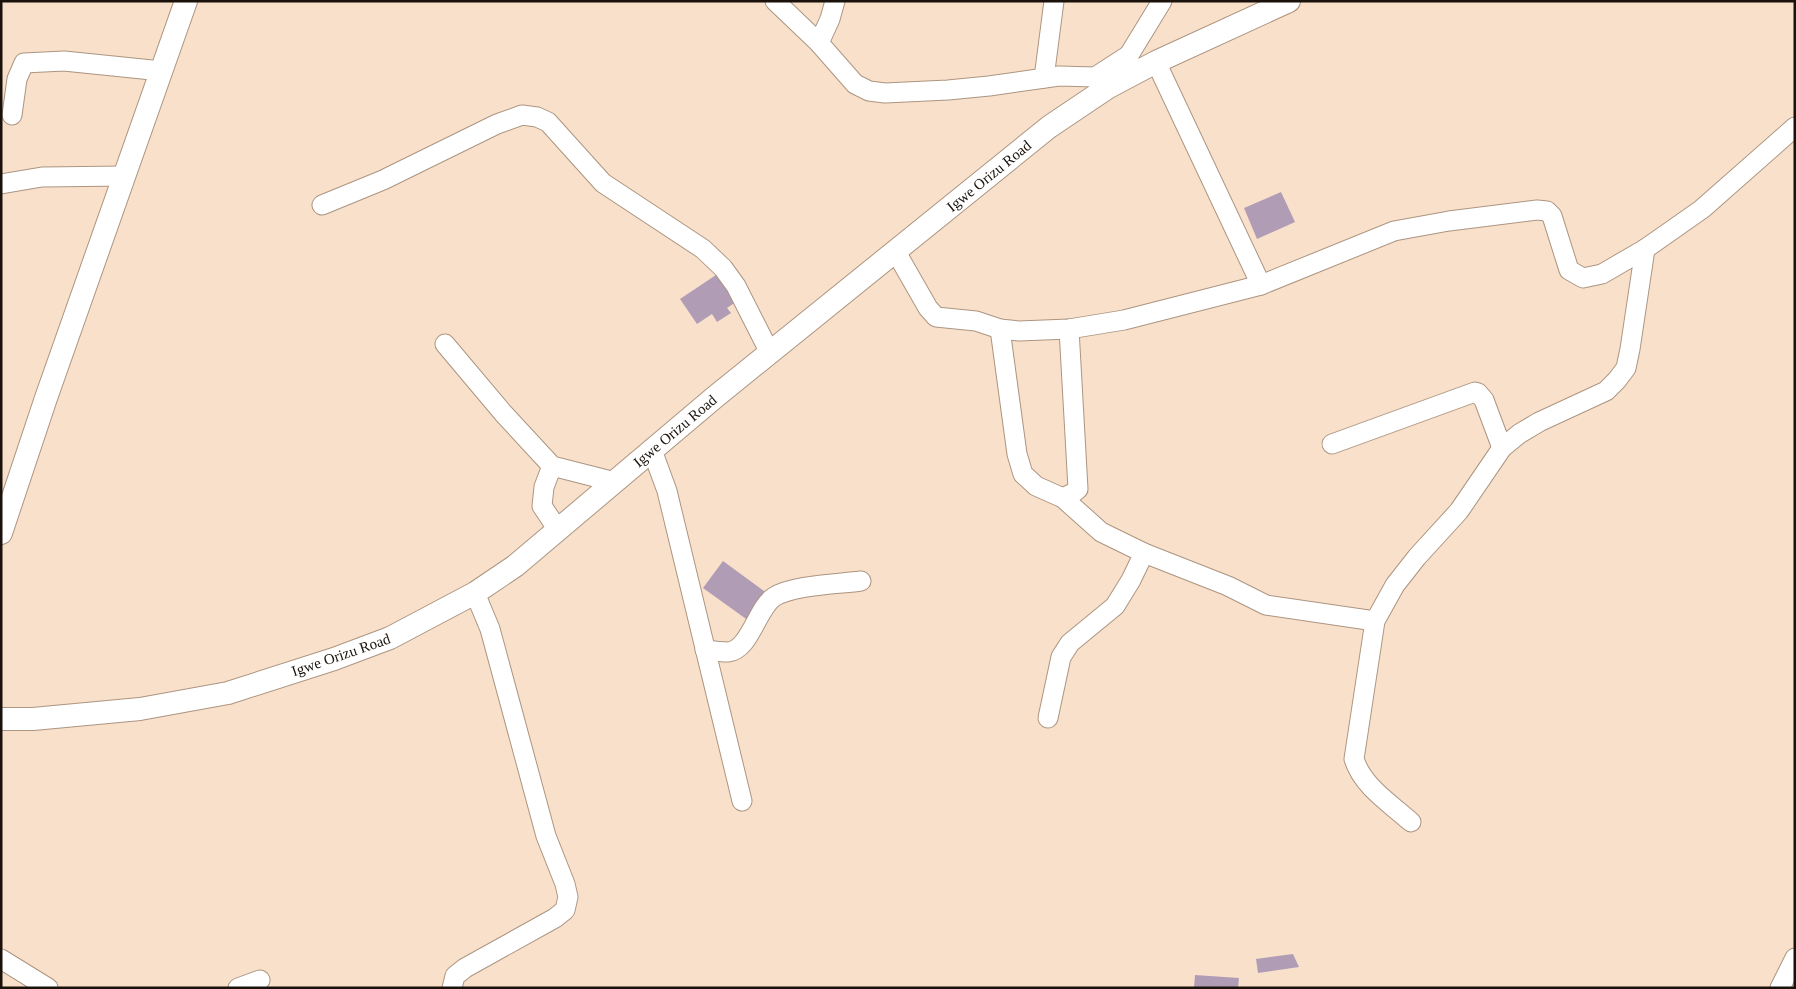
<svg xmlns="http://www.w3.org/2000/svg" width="1796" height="989" viewBox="0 0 1796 989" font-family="'Times New Roman',serif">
	<rect width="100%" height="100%" fill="#f8e0ca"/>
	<g fill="#b09db5">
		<path d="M1281 192 1295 222 1257 239 1244 208Z"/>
		<path d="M722 271 740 299 727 308 731 313 717 322 712 314 697 324 680 299Z"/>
		<path d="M723 561 768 594 749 621 703 588Z"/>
		<path d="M1293 954 1299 967 1258 973 1256 959Z"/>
		<path d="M1195 975 1239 978 1238 988H1194Z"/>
	</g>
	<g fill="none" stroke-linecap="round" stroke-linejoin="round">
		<defs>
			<g id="minor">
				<path d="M775 1 819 43 855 84 869 91 885 93 948 90 989 86 1059 76 1095 77 1107 88"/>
				<path d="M819 43 830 19 835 1"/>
				<path d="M1156 62 1261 285"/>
				<path d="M1135 73 1129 62V55L1162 1"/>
				<path d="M1095 77 1129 55"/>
				<path d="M1044 78 1054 1"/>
				<path d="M12 115 17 79 24 63 64 61 162 71"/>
				<path d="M1 184 42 177 125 176"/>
				<path d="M322 205 383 180 497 124 522 115 537 117 548 122 603 183 703 249 723 268 736 286 770 353"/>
				<path d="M896 252 928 308 936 317 976 321 1000 329 1019 331 1069 329 1124 320 1261 285 1394 231 1449 221 1537 210 1547 211 1552 216 1569 270 1583 278 1602 274 1645 249 1702 209 1795 127"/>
				<path d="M1000 329 1017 454 1023 474 1036 486 1063 498 1101 532 1144 553 1228 586 1266 605 1375 621"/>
				<path d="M445 344 503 413 552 466 615 482"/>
				<path d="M1332 444 1475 392 1478 393 1484 400 1502 448"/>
				<path d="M652 450 667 491 742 801"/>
				<path d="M552 466 544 487 542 506 558 530"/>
				<path d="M1063 498 1073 493 1078 489 1069 329"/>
				<path d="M705 650C713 651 721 652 728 652 750 650 757 608 774 597 792 585 839 584 861 581"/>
				<path d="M1048 718 1061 657 1070 643 1115 606 1131 580 1144 553"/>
				<path d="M1411 822C1390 803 1363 787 1354 759L1375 621 1395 585 1417 557 1459 511 1502 448 1519 434 1539 422 1606 391 1617 380 1626 368 1630 349 1645 249"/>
				<path d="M1 959 48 988"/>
				<path d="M238 988 260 980"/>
				<path d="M452 988 455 976 465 968 555 918 565 910 568 897 565 884 546 836 490 629 475 593"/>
				<path d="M1780 988 1795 958"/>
			</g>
			<g id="major">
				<path d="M1 533 46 398 186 1"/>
				<path d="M1 719H33L140 709 228 693 334 659 390 638 475 593 515 566 715 397 1049 127 1107 88 1156 62 1289 1"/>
			</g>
		</defs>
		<use href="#minor" stroke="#ac9581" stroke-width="21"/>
		<use href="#major" stroke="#ac9581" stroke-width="24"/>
		<use href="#minor" stroke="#fff" stroke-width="19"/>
		<use href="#major" stroke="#fff" stroke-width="22"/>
	</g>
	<g text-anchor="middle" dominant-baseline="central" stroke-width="4" stroke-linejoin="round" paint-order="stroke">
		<g font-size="15" fill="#19110a" stroke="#fff">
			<text transform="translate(989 176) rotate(-39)">Igwe Orizu Road</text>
			<text transform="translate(675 431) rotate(-40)">Igwe Orizu Road</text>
			<text transform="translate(341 655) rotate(-19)">Igwe Orizu Road</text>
		</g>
	</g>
	<rect width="1796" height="989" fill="none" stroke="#19110a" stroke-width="5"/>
</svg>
